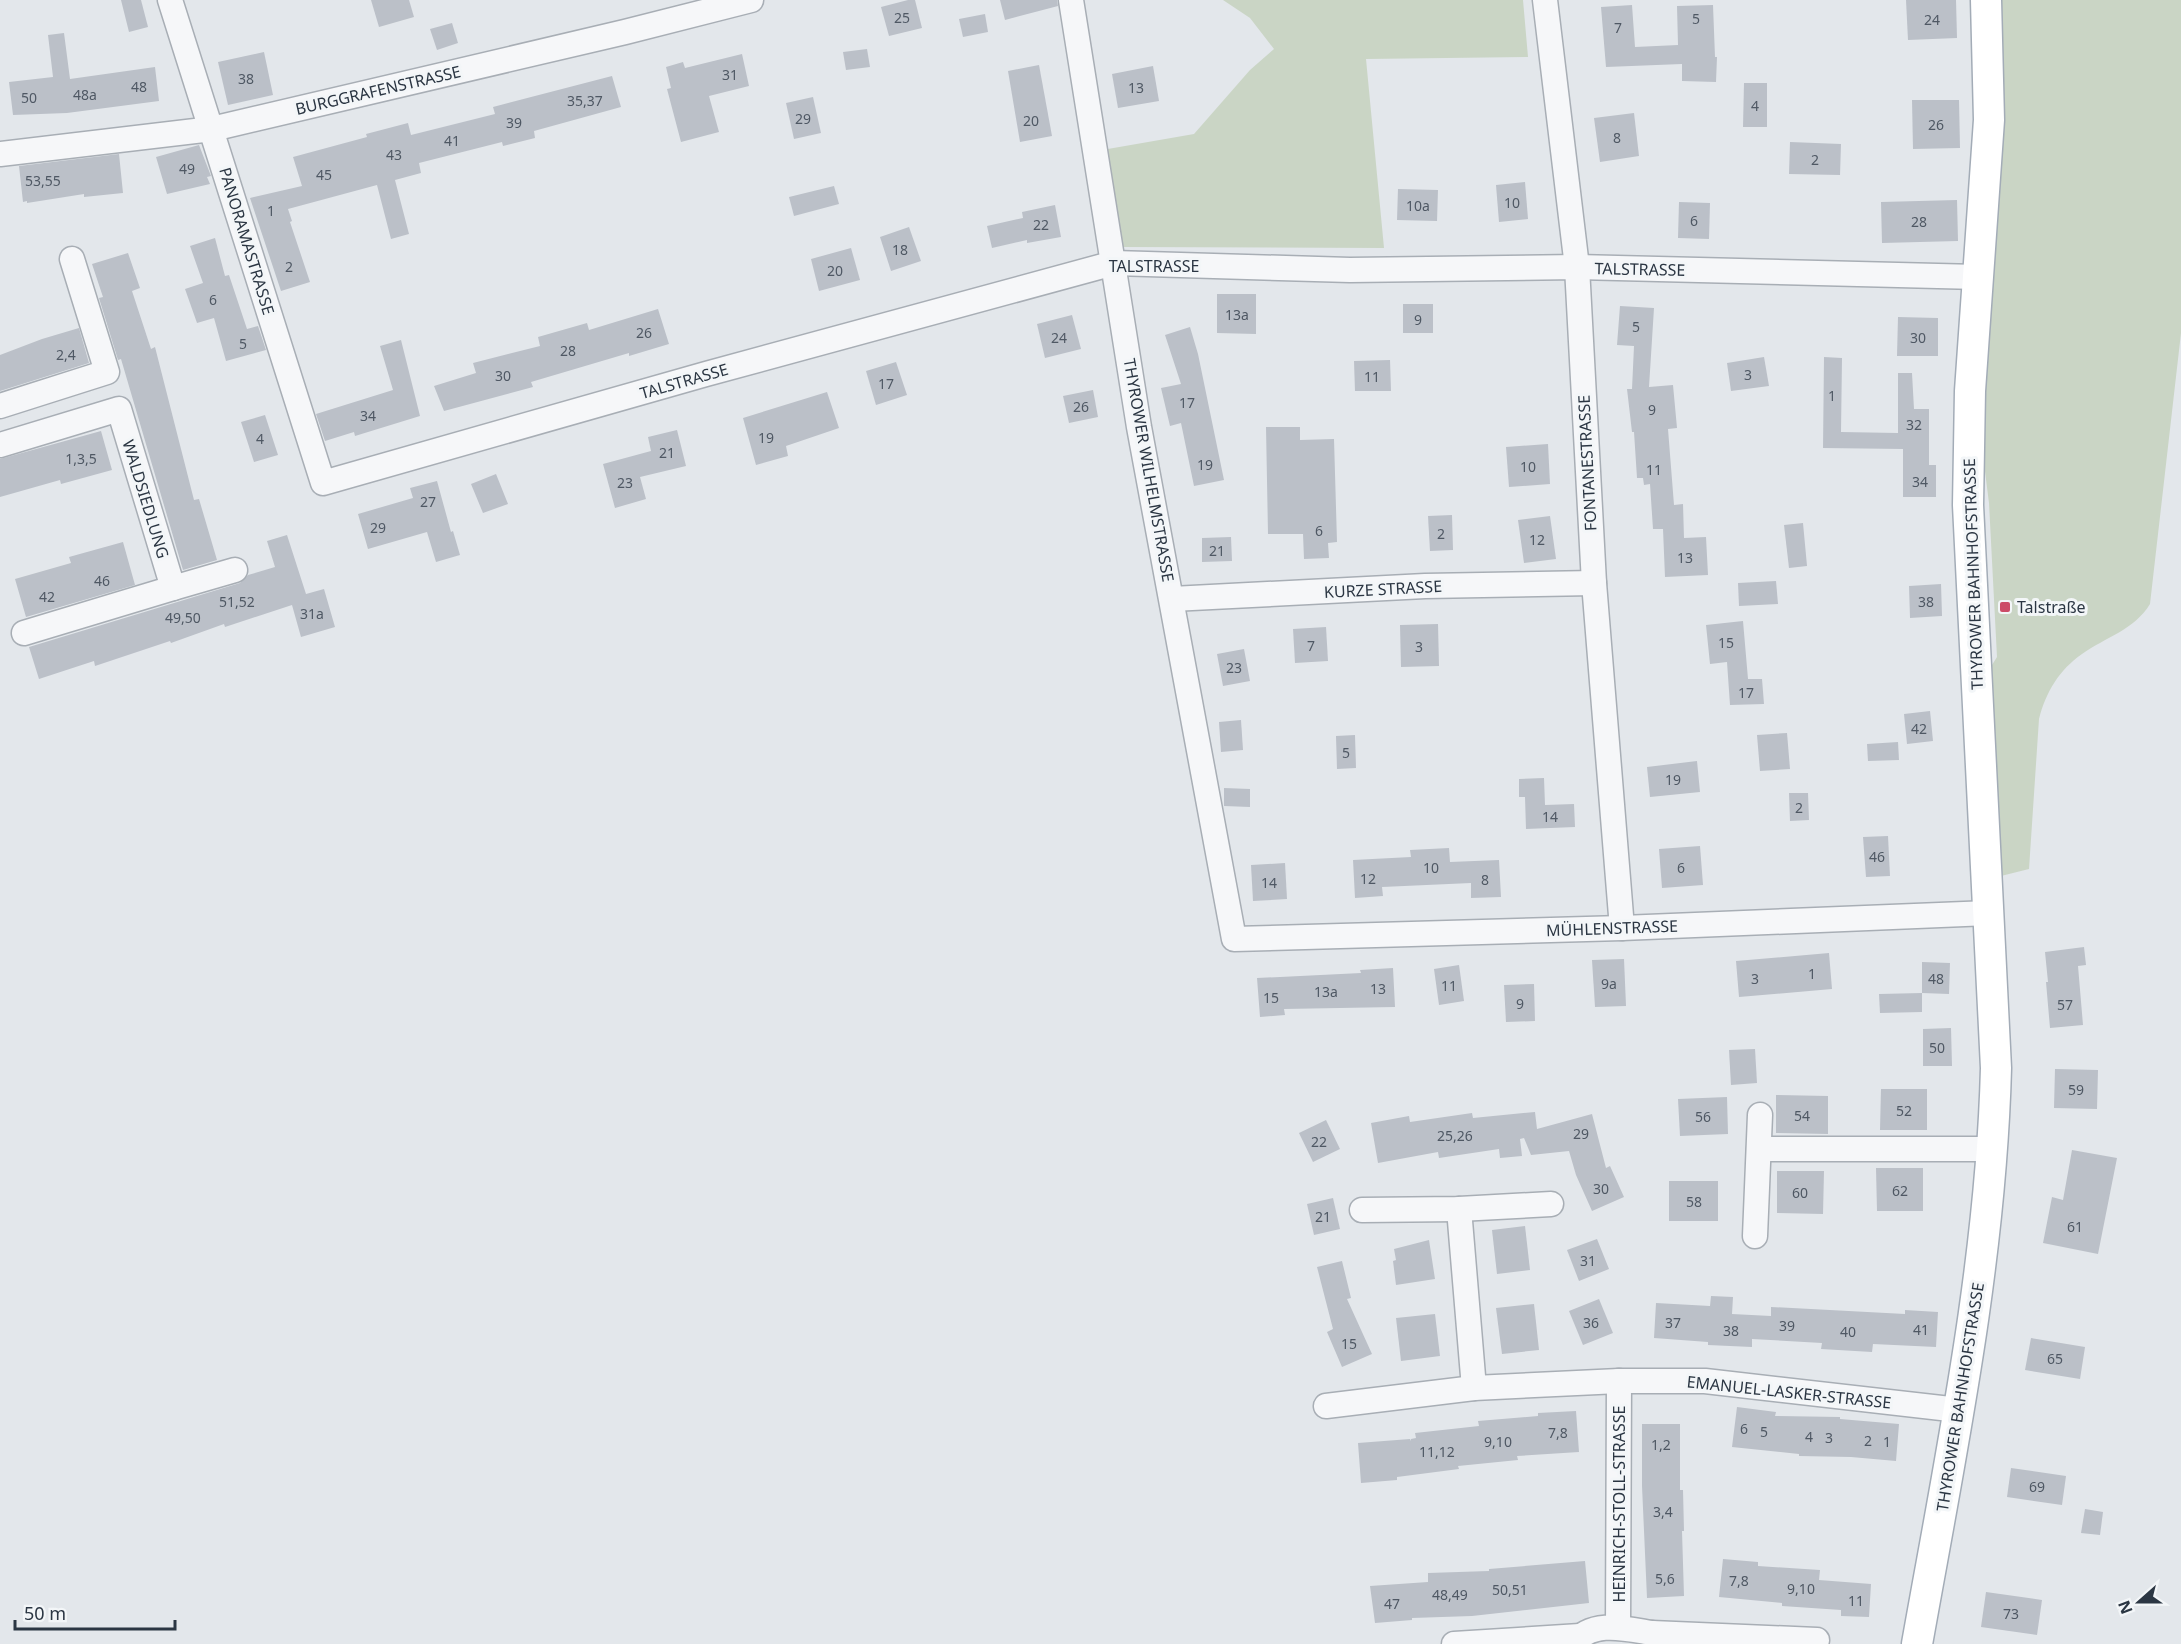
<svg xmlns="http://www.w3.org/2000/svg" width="2181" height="1644" viewBox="0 0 2181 1644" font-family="'Noto Sans',sans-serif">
	<rect width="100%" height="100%" fill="#e3e7eb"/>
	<g fill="#cad5c5">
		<path d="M1223 0H1523L1528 57 1366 59 1384 248 1121 247 1102 150 1194 134 1250 70 1274 49 1250 18Z"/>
		<path d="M1997 0H2181V333L2150 604C2134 630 2106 637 2082 654 2059 670 2046 692 2039 719L2029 869 1997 877 1987 673 1997 657 1989 503 1980 432Z"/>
	</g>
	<g fill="#bbc0c8">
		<path d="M121 0H141L148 27 129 32Z"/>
		<path d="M371 0H409L414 17 379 27Z"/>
		<path d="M908 0H915L922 28 889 36 881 7Z"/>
		<path d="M1000 0H1057L1058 6 1005 20Z"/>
		<path d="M1906 0H1956L1957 38 1908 40Z"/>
		<path d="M1632 5 1635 47 1678 45 1677 6 1713 5 1715 57H1717L1716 82 1682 81V64L1606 67 1601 7Z"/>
		<path d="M985 14 988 32 963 37 959 19Z"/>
		<path d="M452 23 458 43 437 50 430 29Z"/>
		<path d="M64 33 70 79 155 67 159 101 67 113 13 115 9 82 53 77 48 35Z"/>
		<path d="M867 49 870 67 846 70 843 52Z"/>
		<path d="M264 52 273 95 228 105 218 62Z"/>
		<path d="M742 54 749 86 709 96 719 132 681 142 667 89 671 88 666 67 683 62 685 68Z"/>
		<path d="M1039 65 1052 136 1020 142 1008 71Z"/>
		<path d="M1153 66 1159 101 1118 108 1112 74Z"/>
		<path d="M612 76 621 107 534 131 535 138 503 146 502 142 419 163 421 173 395 180 409 234 391 239 377 185 288 209 292 221 290 222 310 282 281 291 250 198 302 186 293 157 367 137 366 134 408 123 411 135 495 114 493 107Z"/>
		<path d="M1744 83H1767V127H1743Z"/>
		<path d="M813 97 821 133 794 139 786 103Z"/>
		<path d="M1912 100H1959L1960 148 1913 149Z"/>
		<path d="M1634 113 1639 156 1600 162 1594 118Z"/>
		<path d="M1790 142 1841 144 1840 175 1789 174Z"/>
		<path d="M199 145 211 176 207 177 210 184 167 194 156 157Z"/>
		<path d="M119 154 123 193 84 197V194L27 203V201L23 202 19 166Z"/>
		<path d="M1525 182 1528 219 1499 222 1496 185Z"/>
		<path d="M834 186 839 204 794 216 789 197Z"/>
		<path d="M1398 189 1438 190 1437 221 1397 220Z"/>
		<path d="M1957 200 1958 241 1882 243 1881 202Z"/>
		<path d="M1679 202 1710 203 1709 239 1678 238Z"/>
		<path d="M1055 205 1061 237 1027 243V240L992 248 987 226 1023 218 1022 212Z"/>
		<path d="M909 227 921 261 891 271 880 237Z"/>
		<path d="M215 238 225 276 229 275 247 329 258 326 266 350 226 361 214 318 197 323 185 289 203 283 190 246Z"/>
		<path d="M851 248 860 280 819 291 811 259Z"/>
		<path d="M128 253 140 288 132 291 151 349 155 347 194 500 199 499 217 560 183 570 121 359 118 360 99 298 103 297 92 264Z"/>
		<path d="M1217 294H1256V334L1217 333Z"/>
		<rect x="1403" y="304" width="30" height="29"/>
		<path d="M1620 306 1654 308 1649 387 1673 385 1677 428 1668 429 1674 505 1683 504 1684 538 1706 537 1708 575 1665 577 1663 529H1653L1650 484 1644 485 1643 478H1637L1634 432H1632L1627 389H1632L1634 346 1617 345Z"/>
		<path d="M658 309 669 344 629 356V353L531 382 533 387 444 411 434 386 476 373 473 363 540 346 538 337 587 323 589 330Z"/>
		<path d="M1072 315 1081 349 1045 358 1037 324Z"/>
		<path d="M1898 317 1938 318V356H1897Z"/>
		<path d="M1190 327 1198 354 1224 480 1194 486 1181 423 1170 426 1161 388 1181 384 1165 335Z"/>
		<path d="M79 328 89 363 0 391V355L42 339Z"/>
		<path d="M401 340 420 416 355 436 354 432 325 441 316 414 393 390 380 346Z"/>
		<path d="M1764 357 1769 386 1731 391 1727 363Z"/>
		<path d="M1824 357 1842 358 1841 432 1898 433V373H1912L1914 409H1929V465H1936V497H1903V449L1823 448Z"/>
		<path d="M1390 360 1391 391H1355L1354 361Z"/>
		<path d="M896 362 907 395 876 405 866 371Z"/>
		<path d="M1093 390 1098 417 1069 423 1063 396Z"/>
		<path d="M827 392 839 428 786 446 788 456 756 465 743 418Z"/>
		<path d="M265 415 278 455 254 462 241 422Z"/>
		<path d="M1266 427H1300V440L1334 439 1337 542 1328 543 1329 558 1304 559 1303 534H1268Z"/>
		<path d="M677 430 686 466 640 477 646 499 615 508 603 464 651 451 648 437Z"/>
		<path d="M101 431 112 470 61 484 60 480 0 497V459Z"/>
		<path d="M1548 444 1550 484 1509 487 1506 447Z"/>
		<path d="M496 474 508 504 483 513 471 484Z"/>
		<path d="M437 481 451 532 453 531 460 555 436 562 427 532 368 549 358 514 413 498 410 488Z"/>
		<path d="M1452 515 1453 550 1430 551 1428 516Z"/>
		<path d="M1550 516 1556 559 1524 563 1518 520Z"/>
		<path d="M1803 523 1807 566 1789 568 1784 525Z"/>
		<path d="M287 535 306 594 324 589 335 627 301 637 292 605 225 627 224 624 171 643 170 641 95 666 94 661 39 679 29 647 240 583 248 575 275 567 267 541Z"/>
		<path d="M1231 537 1232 561 1202 562V538Z"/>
		<path d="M123 542 135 585 26 617 15 579 71 563 69 557Z"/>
		<path d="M1776 581 1778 604 1739 606 1738 583Z"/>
		<path d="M1941 584 1942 616 1910 618 1909 586Z"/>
		<path d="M1743 621 1748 679H1762L1764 704 1730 705 1727 662 1710 664 1706 625Z"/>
		<path d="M1438 624 1439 666 1401 667 1400 625Z"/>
		<path d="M1326 627 1328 661 1295 663 1293 629Z"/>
		<path d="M1244 649 1250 681 1223 686 1217 654Z"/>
		<path d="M1930 711 1933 741 1907 744 1904 714Z"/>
		<path d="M1241 720 1243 750 1221 752 1219 722Z"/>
		<path d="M1787 733 1790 769 1760 771 1757 735Z"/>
		<path d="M1355 735 1356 768 1337 769 1336 736Z"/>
		<path d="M1898 742 1899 760 1868 761 1867 744Z"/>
		<path d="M1697 761 1700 792 1650 797 1647 767Z"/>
		<path d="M1544 778 1545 805 1574 804 1575 827 1526 829 1525 797H1519V779Z"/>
		<path d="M1224 788 1250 789V807L1224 806Z"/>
		<path d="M1789 793H1808L1809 820 1790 821Z"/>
		<path d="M1888 836 1890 876 1866 877 1863 837Z"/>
		<path d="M1700 846 1703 885 1662 888 1659 849Z"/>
		<path d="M1449 848 1450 862 1499 860 1501 897 1471 898V883L1382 887 1383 896 1355 898 1353 860 1411 857 1410 850Z"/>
		<path d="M1285 863 1287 899 1253 901 1251 865Z"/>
		<path d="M2084 947 2086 965 2078 966 2083 1025 2050 1028 2046 982H2048L2045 952Z"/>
		<path d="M1829 953 1832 989 1739 997 1736 961Z"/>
		<path d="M1624 959 1626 1006 1595 1007 1592 960Z"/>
		<path d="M1922 962 1950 963 1949 994 1922 993Z"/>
		<path d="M1459 965 1464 1001 1439 1005 1434 969Z"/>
		<path d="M1393 968 1395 1007 1284 1009 1285 1015 1260 1017 1257 978 1361 973 1360 970Z"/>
		<path d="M1534 984 1535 1021 1506 1022 1504 985Z"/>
		<path d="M1922 993V1012L1880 1013 1879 994Z"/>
		<path d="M1951 1028 1952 1066H1923V1029Z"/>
		<path d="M1755 1049 1757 1083 1731 1085 1729 1050Z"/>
		<path d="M2055 1069 2098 1070 2097 1109 2054 1108Z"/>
		<path d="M1881 1089H1927V1130H1880Z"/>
		<path d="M1776 1095 1828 1096V1134L1776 1133Z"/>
		<path d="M1727 1097 1728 1134 1680 1136 1678 1099Z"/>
		<path d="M1535 1112 1537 1129 1592 1114 1606 1168 1610 1166 1624 1197 1592 1211 1576 1175 1569 1151 1531 1155 1524 1138 1520 1139 1522 1156 1500 1158 1499 1149 1439 1158 1438 1152 1378 1163 1371 1123 1409 1116 1410 1122 1472 1113 1473 1118Z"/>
		<path d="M1326 1120 1340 1149 1313 1162 1299 1133Z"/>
		<path d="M2072 1150 2117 1158 2098 1254 2043 1243 2052 1197 2063 1200Z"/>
		<path d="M1876 1168H1923V1211H1877Z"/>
		<path d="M1777 1171H1824L1823 1214 1777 1213Z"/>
		<rect x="1669" y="1181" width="49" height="40"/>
		<path d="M1333 1198 1340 1229 1314 1235 1307 1204Z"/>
		<path d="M1525 1226 1530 1270 1497 1274 1492 1230Z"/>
		<path d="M1597 1239 1609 1269 1579 1281 1567 1250Z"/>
		<path d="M1429 1240 1435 1279 1396 1285 1393 1261 1396 1260 1394 1249Z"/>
		<path d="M1342 1261 1351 1298 1347 1299 1372 1354 1342 1367 1327 1332 1333 1329 1317 1267Z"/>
		<path d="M1711 1296 1733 1297 1732 1314 1771 1316V1307L1905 1314V1310L1938 1312 1936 1347 1873 1344 1872 1352 1821 1349 1822 1343 1752 1339V1347L1708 1345V1342L1654 1338 1656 1303 1710 1306Z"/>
		<path d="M1599 1299 1613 1333 1583 1345 1569 1311Z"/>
		<path d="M1534 1304 1539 1350 1502 1354 1496 1308Z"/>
		<path d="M1435 1314 1440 1356 1401 1361 1396 1318Z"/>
		<path d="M2031 1338 2085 1347 2080 1379 2025 1370Z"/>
		<path d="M1737 1407 1776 1412 1775 1416 1840 1417V1419L1899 1424 1896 1461 1851 1457 1799 1456V1454L1732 1447Z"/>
		<path d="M1576 1411 1579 1452 1517 1456 1518 1460 1458 1466 1459 1469 1397 1477V1480L1361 1483 1358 1443 1410 1439 1411 1441V1439L1416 1438 1415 1433 1479 1426 1478 1421 1538 1416V1413Z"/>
		<path d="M1642 1424H1680V1490H1683L1684 1531H1682L1684 1596 1647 1598 1642 1486Z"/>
		<path d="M2011 1468 2066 1476 2062 1505 2007 1497Z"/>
		<path d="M2085 1509 2103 1512 2100 1535 2081 1533Z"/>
		<path d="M1723 1559 1758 1562V1566L1820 1570 1819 1580 1871 1584 1869 1617 1841 1616V1610L1782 1606V1603L1719 1597Z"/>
		<path d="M1585 1561 1589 1603 1472 1616 1412 1618V1620L1375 1623 1370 1586 1428 1582V1573L1489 1571V1569Z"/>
		<path d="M1986 1592 2042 1600 2037 1635 1981 1627Z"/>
	</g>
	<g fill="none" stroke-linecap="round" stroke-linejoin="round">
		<defs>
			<g id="minor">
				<path d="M170 0 323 483 706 374 1114 263 1350 270 1577 267 1978 277"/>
				<path d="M1071 0 1139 427 1234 939 1622 928 1989 913"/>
				<path d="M1545 0 1577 267 1594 583 1622 928"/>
				<path d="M0 154 212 129 625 32 751 0"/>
				<path d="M0 406 107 372 72 259"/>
				<path d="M0 445 119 409 173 588 24 633"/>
				<path d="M173 588 235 570"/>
				<path d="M1172 599 1425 586 1594 583"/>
				<path d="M1759 1149H1993"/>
				<path d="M1459 1209 1474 1388"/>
				<path d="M1362 1210 1459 1209 1551 1204"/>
				<path d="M1755 1236 1760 1115"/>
				<path d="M1326 1406 1474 1388 1619 1381H1705L1959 1410"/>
				<path d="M1618 1627 1619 1381"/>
				<path d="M1652 1633 1817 1640"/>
				<path d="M1454 1644 1580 1636"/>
				<path d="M1574 1644C1591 1619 1627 1629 1652 1633L1657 1644"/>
			</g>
			<path id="major" d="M1917 1644C1951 1453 1991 1262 1996 1068L1968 505 1970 391 1989 120 1986 0"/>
		</defs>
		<use href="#minor" stroke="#a8aeb5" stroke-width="27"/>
		<use href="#major" stroke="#a3acb7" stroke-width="33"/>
		<use href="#minor" stroke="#f6f7f9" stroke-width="24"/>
		<use href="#major" stroke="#fff" stroke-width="30"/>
	</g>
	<rect fill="#cc4c68" stroke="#f3f6f8" stroke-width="2" x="1999" y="601" width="12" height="12" rx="3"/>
	<g text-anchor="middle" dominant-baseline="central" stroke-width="6" stroke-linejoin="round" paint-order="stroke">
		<g font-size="14" fill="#4f5864">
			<text x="902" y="17">25</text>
			<text x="1696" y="18">5</text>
			<text x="1932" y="19">24</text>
			<text x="1618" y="27">7</text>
			<text x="730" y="74">31</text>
			<text x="246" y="78">38</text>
			<text x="139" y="86">48</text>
			<text x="1136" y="87">13</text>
			<text x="85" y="94">48a</text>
			<text x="29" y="97">50</text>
			<text x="585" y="100">35,37</text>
			<text x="1755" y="105">4</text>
			<text x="803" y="118">29</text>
			<text x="1031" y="120">20</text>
			<text x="514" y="122">39</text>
			<text x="1936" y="124">26</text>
			<text x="1617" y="137">8</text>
			<text x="452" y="140">41</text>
			<text x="394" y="154">43</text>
			<text x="1815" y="159">2</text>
			<text x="187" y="168">49</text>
			<text x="324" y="174">45</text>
			<text x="43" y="180">53,55</text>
			<text x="1512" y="202">10</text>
			<text x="1418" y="205">10a</text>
			<text x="271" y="210">1</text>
			<text x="1694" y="220">6</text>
			<text x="1919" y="221">28</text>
			<text x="1041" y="224">22</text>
			<text x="900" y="249">18</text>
			<text x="289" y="266">2</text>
			<text x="835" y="270">20</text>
			<text x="213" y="299">6</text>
			<text x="1237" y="314">13a</text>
			<text x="1418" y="319">9</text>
			<text x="1636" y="326">5</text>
			<text x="644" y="332">26</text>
			<text x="1059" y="337">24</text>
			<text x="1918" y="337">30</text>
			<text x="243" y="343">5</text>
			<text x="568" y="350">28</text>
			<text x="66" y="354">2,4</text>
			<text x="1748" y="374">3</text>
			<text x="503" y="375">30</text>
			<text x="1372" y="376">11</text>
			<text x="886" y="383">17</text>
			<text x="1832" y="395">1</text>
			<text x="1187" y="402">17</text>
			<text x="1081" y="406">26</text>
			<text x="1652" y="409">9</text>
			<text x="368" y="415">34</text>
			<text x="1914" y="424">32</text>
			<text x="766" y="437">19</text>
			<text x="260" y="438">4</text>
			<text x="667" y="452">21</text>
			<text x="81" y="458">1,3,5</text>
			<text x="1205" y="464">19</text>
			<text x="1528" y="466">10</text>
			<text x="1654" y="469">11</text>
			<text x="1920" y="481">34</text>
			<text x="625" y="482">23</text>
			<text x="428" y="501">27</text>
			<text x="378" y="527">29</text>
			<text x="1319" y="530">6</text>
			<text x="1441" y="533">2</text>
			<text x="1537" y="539">12</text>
			<text x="1217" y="550">21</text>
			<text x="1685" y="557">13</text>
			<text x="102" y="580">46</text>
			<text x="47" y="596">42</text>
			<text x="237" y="601">51,52</text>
			<text x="1926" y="601">38</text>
			<text x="312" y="613">31a</text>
			<text x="183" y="617">49,50</text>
			<text x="1726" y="642">15</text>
			<text x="1311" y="645">7</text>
			<text x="1419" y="646">3</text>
			<text x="1234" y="667">23</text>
			<text x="1746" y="692">17</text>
			<text x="1919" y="728">42</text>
			<text x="1346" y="752">5</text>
			<text x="1673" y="779">19</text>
			<text x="1799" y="807">2</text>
			<text x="1550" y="816">14</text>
			<text x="1877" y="856">46</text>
			<text x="1431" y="867">10</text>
			<text x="1681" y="867">6</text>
			<text x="1368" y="878">12</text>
			<text x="1485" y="879">8</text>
			<text x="1269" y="882">14</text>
			<text x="1812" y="973">1</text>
			<text x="1755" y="978">3</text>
			<text x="1936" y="978">48</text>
			<text x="1609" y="983">9a</text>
			<text x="1449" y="985">11</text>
			<text x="1378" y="988">13</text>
			<text x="1326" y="991">13a</text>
			<text x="1271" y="997">15</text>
			<text x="1520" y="1003">9</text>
			<text x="2065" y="1004">57</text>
			<text x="1937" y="1047">50</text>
			<text x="2076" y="1089">59</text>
			<text x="1904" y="1110">52</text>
			<text x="1802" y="1115">54</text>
			<text x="1703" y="1116">56</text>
			<text x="1581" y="1133">29</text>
			<text x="1455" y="1135">25,26</text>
			<text x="1319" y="1141">22</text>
			<text x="1601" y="1188">30</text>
			<text x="1900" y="1190">62</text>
			<text x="1800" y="1192">60</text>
			<text x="1694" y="1201">58</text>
			<text x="1323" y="1216">21</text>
			<text x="2075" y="1226">61</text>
			<text x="1588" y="1260">31</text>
			<text x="1591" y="1322">36</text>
			<text x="1673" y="1322">37</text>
			<text x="1787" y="1325">39</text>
			<text x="1921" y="1329">41</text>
			<text x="1731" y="1330">38</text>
			<text x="1848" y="1331">40</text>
			<text x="1349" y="1343">15</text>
			<text x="2055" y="1358">65</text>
			<text x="1744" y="1428">6</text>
			<text x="1764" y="1431">5</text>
			<text x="1558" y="1432">7,8</text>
			<text x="1809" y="1436">4</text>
			<text x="1829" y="1437">3</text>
			<text x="1868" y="1440">2</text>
			<text x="1498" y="1441">9,10</text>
			<text x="1887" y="1441">1</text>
			<text x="1661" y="1444">1,2</text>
			<text x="1437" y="1451">11,12</text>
			<text x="2037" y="1486">69</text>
			<text x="1663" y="1511">3,4</text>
			<text x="1665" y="1578">5,6</text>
			<text x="1739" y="1580">7,8</text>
			<text x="1801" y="1588">9,10</text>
			<text x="1510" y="1589">50,51</text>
			<text x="1450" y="1594">48,49</text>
			<text x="1856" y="1600">11</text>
			<text x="1392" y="1603">47</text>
			<text x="2011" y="1613">73</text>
		</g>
		<g font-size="16" fill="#2b3643" stroke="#f3f6f8">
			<text transform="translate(378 90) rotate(-13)">BURGGRAFENSTRASSE</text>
			<text transform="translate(247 241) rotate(73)">PANORAMASTRASSE</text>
			<text x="1154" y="266">TALSTRASSE</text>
			<text transform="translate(1640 269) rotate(1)">TALSTRASSE</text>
			<text transform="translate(684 381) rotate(-16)">TALSTRASSE</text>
			<text transform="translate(1587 463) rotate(-93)">FONTANESTRASSE</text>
			<text transform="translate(1149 470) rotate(80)">THYROWER WILHELMSTRASSE</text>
			<text transform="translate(146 499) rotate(73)">WALDSIEDLUNG</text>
			<text transform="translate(1973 574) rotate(-92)">THYROWER BAHNHOFSTRASSE</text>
			<text transform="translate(1383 589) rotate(-3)">KURZE STRASSE</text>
			<text transform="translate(1612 928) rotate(-2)">MÜHLENSTRASSE</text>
			<text transform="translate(1789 1392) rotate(6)">EMANUEL-LASKER-STRASSE</text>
			<text transform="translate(1960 1397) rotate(-81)">THYROWER BAHNHOFSTRASSE</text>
			<text transform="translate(1619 1504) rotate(-90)">HEINRICH-STOLL-STRASSE</text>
		</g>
		<g font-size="16" fill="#2b3643" stroke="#f3f6f8" text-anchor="start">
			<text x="2017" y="607">Talstraße</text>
		</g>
	</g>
	<g transform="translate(2139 1602) rotate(249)" stroke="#f3f6f8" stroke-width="4.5" paint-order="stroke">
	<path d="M0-4.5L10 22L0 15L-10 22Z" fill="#2b3643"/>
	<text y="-9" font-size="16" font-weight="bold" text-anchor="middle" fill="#2b3643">N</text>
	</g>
	<path d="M15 1620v9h160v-9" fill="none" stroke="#2b3643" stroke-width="3"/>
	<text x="24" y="1620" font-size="18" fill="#2b3643" stroke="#f3f6f8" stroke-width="4.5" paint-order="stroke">50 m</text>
</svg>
